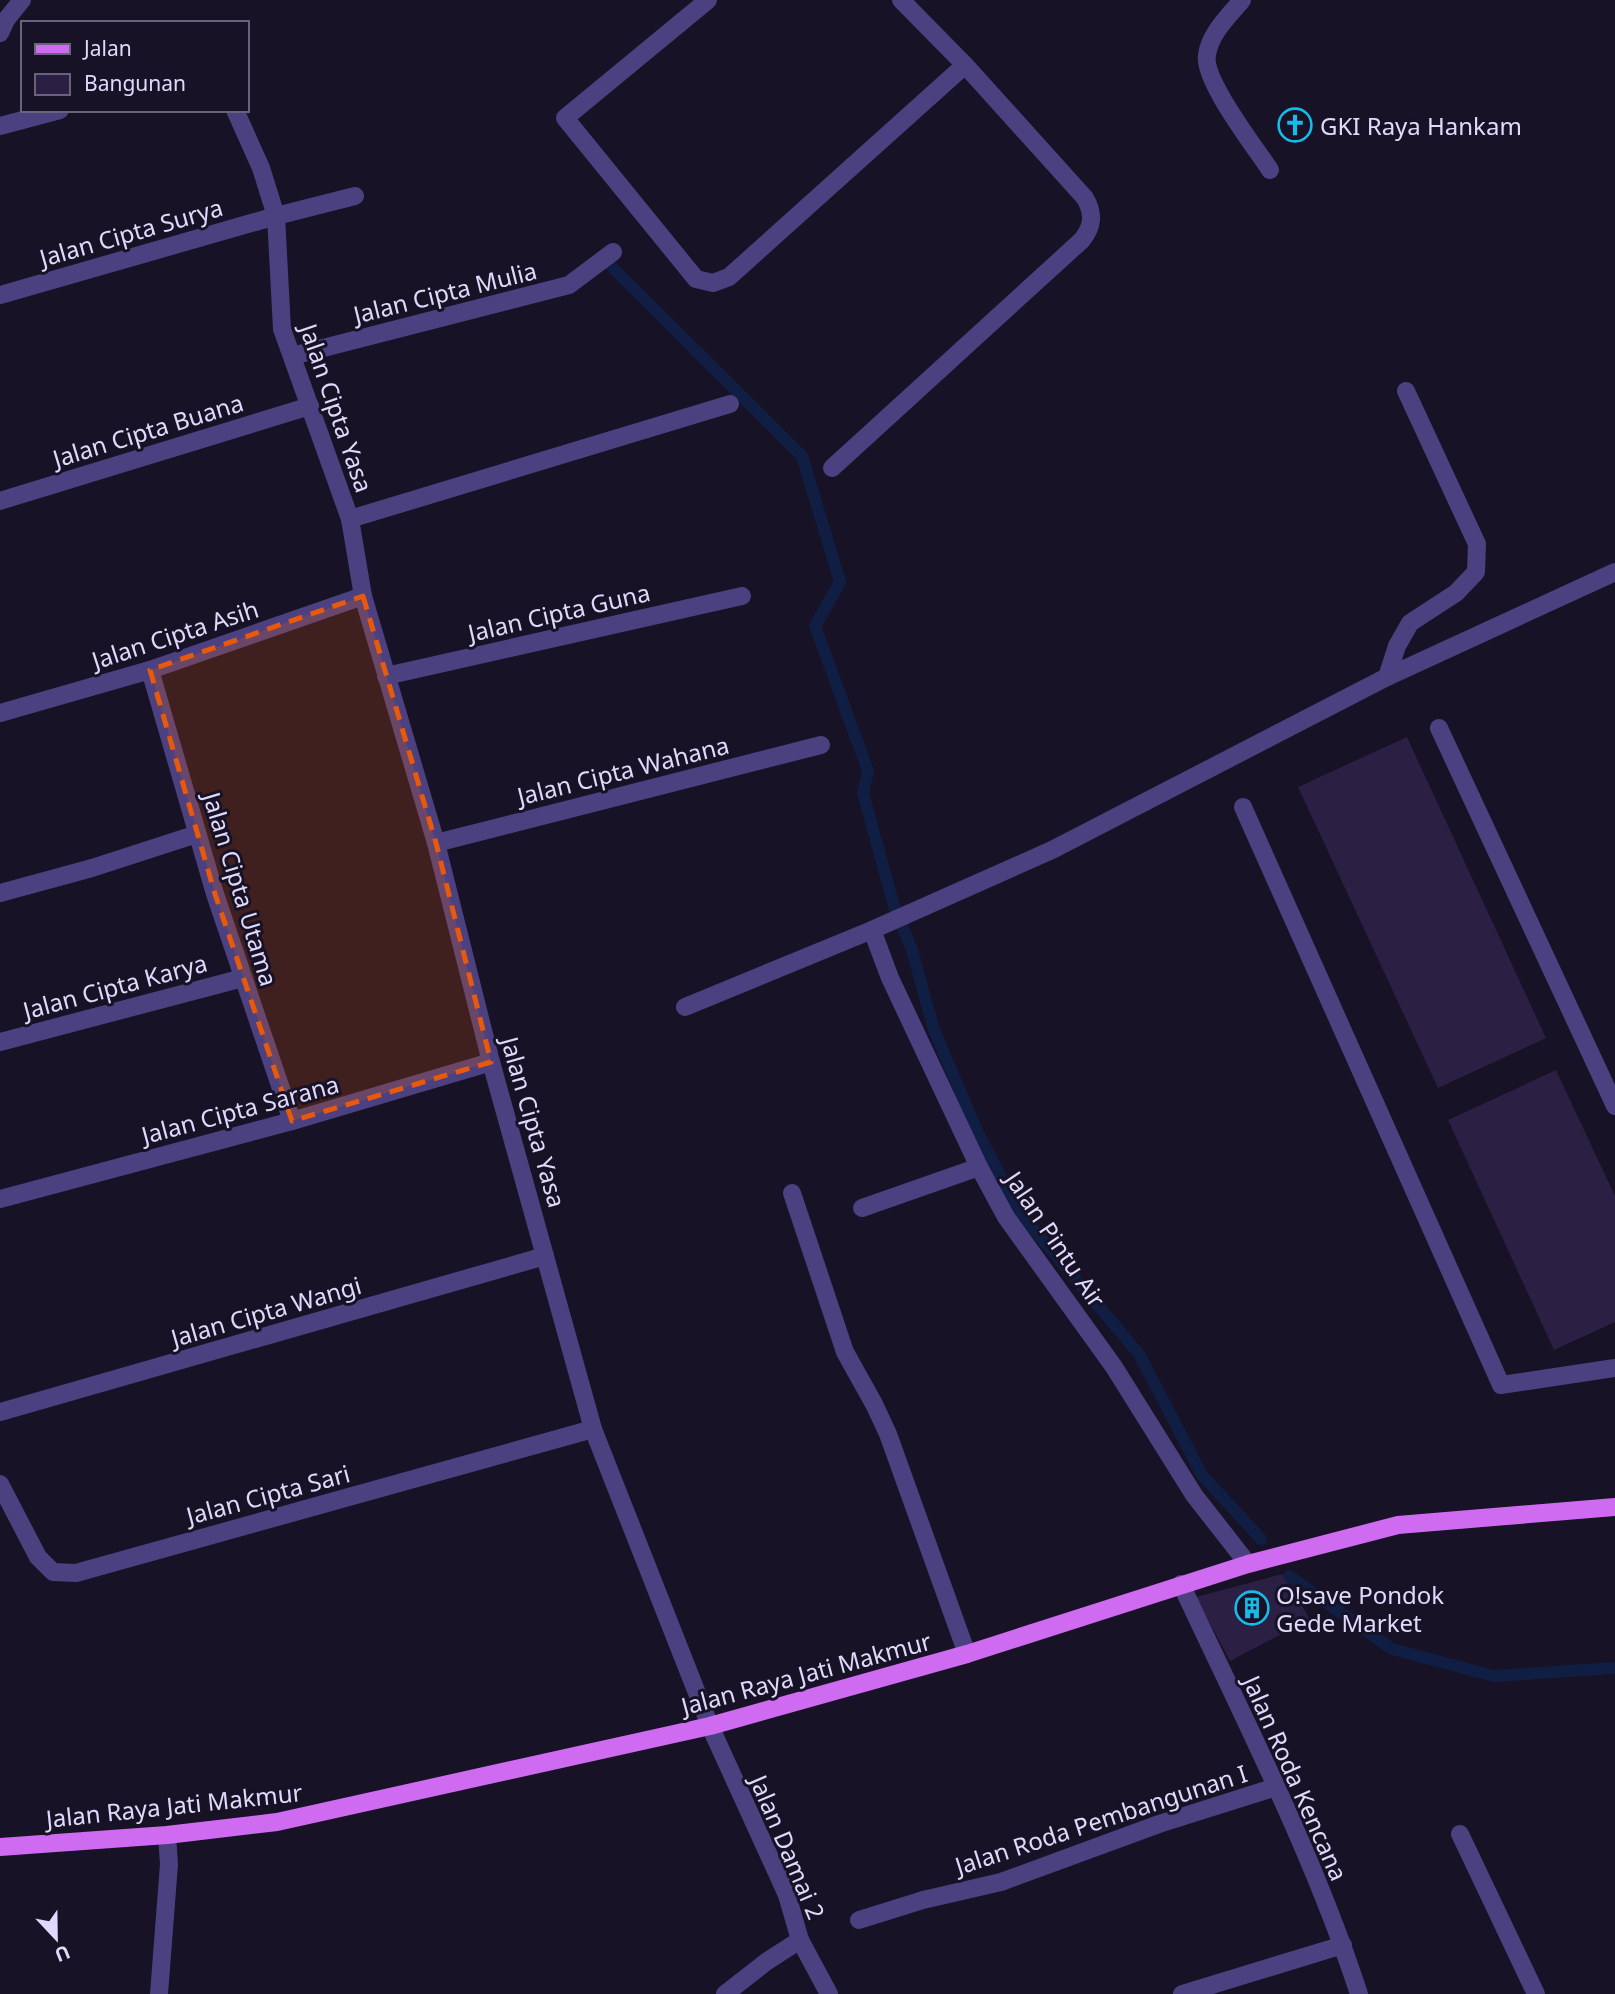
<svg xmlns="http://www.w3.org/2000/svg" width="1615" height="1994" viewBox="0 0 1615 1994" font-family="'Noto Sans',sans-serif">
	<rect width="100%" height="100%" fill="#171225"/>
	<g fill="none" stroke-linecap="round" stroke-linejoin="round">
		<g stroke="#111e44" stroke-width="12">
			<path d="M613 268 802 456 840 582 815 626 868 771 863 793 894 906 912 950 934 1030 977 1131 1020 1213 1139 1354 1202 1475 1261 1539"/>
			<path d="M1289 1576 1392 1649 1494 1676 1615 1668"/>
		</g>
	</g>
	<g fill="#2b1f44">
		<path d="M1407 737 1546 1038 1438 1088 1298 787Z"/>
		<path d="M1556 1070 1615 1196V1322L1554 1350 1448 1120Z"/>
		<path d="M1282 1574 1310 1619 1230 1661 1196 1597Z"/>
	</g>
	<g fill="none" stroke-linecap="round" stroke-linejoin="round">
		<g stroke="#4b4180" stroke-width="18">
			<path d="M1242 0C1229 16 1210 33 1207 55 1202 79 1255 147 1270 170"/>
			<path d="M1387 677 1397 646 1410 623 1456 593 1476 572 1477 544 1406 391"/>
			<path d="M1439 728 1615 1106"/>
			<path d="M1243 807 1501 1385 1615 1368"/>
		</g>
		<g stroke="#4b4180" stroke-width="18">
			<path d="M708 0 565 118 696 279 713 283 729 277 965 65"/>
			<path d="M0 33 6 20 22 0"/>
			<path d="M235 110 261 168 276 216 282 329 350 519 363 596 436 843 491 1062 593 1429 710 1726 787 1895 800 1940 766 1962 725 1994"/>
			<path d="M0 126 60 110"/>
			<path d="M0 295 276 216 355 196"/>
			<path d="M292 356 569 285 613 252"/>
			<path d="M832 468 1082 240C1093 226 1094 214 1085 198L965 65 901 0"/>
			<path d="M0 501 310 406"/>
			<path d="M350 519 730 404"/>
			<path d="M150 670 215 894 292 1121"/>
			<path d="M386 676 742 596"/>
			<path d="M0 713 150 670 363 596"/>
			<path d="M436 843 821 745"/>
			<path d="M0 893 92 868 197 834"/>
			<path d="M685 1007 872 930"/>
			<path d="M0 1042 243 978"/>
			<path d="M792 1193 845 1352 874 1404 888 1434 967 1654"/>
			<path d="M0 1199 292 1121 491 1062"/>
			<path d="M862 1208 979 1167"/>
			<path d="M0 1412 545 1256"/>
			<path d="M0 1484 38 1557 53 1572 76 1573 593 1429"/>
			<path d="M1248 1564 1194 1495 1114 1367 1006 1217 979 1167 890 978 872 930 1052 850 1387 677 1615 572"/>
			<path d="M1181 1584C1244 1719 1313 1853 1359 1994"/>
			<path d="M1460 1834 1536 1994"/>
			<path d="M859 1920 923 1900 1001 1882 1159 1824 1276 1787"/>
			<path d="M800 1940 829 1994"/>
			<path d="M159 1994 169 1864 167 1835"/>
			<path d="M1182 1994 1343 1945"/>
		</g>
		<path stroke="#cf6bf1" stroke-width="18" d="M0 1847 167 1835 277 1822 710 1726 967 1654 1248 1564 1398 1525 1615 1507"/>
	</g>
	<path fill="#e8590c" fill-opacity="0.2" stroke="#e8590c" stroke-width="5" stroke-dasharray="14 9" stroke-linejoin="round" d="M363 596 436 843 491 1062 292 1121 215 894 150 670Z"/>
	<defs>
		<symbol id="church-ring" viewBox="-11 -11 22 22"><circle r="9.5" fill="#171225" stroke="#17bbe9" stroke-width="1.5"/><path d="M-1.2-6h2.4v3.5h3.3v2.4h-3.3V6h-2.4V-.1h-3.3v-2.4h3.3Z" fill="#17bbe9"/></symbol>
		<symbol id="building-ring" viewBox="-11 -11 22 22"><circle r="9.5" fill="#171225" stroke="#17bbe9" stroke-width="1.5"/><path d="M-4-6H4V6H1V3H-1V6H-4ZM-2.5-4.3h1.7v1.8h-1.7ZM.8-4.3h1.7v1.8H.8ZM-2.5-1h1.7V.8h-1.7ZM.8-1h1.7V.8H.8Z" fill="#17bbe9"/></symbol>
	</defs>
	<g fill-rule="evenodd">
		<use href="#church-ring" x="1276" y="106" width="38" height="38"/>
		<use href="#building-ring" x="1233" y="1589" width="38" height="38"/>
	</g>
	<g text-anchor="middle" dominant-baseline="central" stroke-width="6" stroke-linejoin="round" paint-order="stroke">
		<g font-size="24" fill="#e1d9fb" stroke="#171225" text-anchor="start">
			<text x="1320" y="125">GKI Raya Hankam</text>
			<text x="1276" y="1594">O!save Pondok<tspan x="1276" dy="28">Gede Market</tspan></text>
		</g>
		<g font-size="24" fill="#e1d9fb" stroke="#171225">
			<text transform="translate(131 232) rotate(-16)">Jalan Cipta Surya</text>
			<text transform="translate(445 292) rotate(-14)">Jalan Cipta Mulia</text>
			<text transform="translate(337 408) rotate(71)">Jalan Cipta Yasa</text>
			<text transform="translate(148 430) rotate(-17)">Jalan Cipta Buana</text>
			<text transform="translate(559 612) rotate(-13)">Jalan Cipta Guna</text>
			<text transform="translate(175 634) rotate(-18)">Jalan Cipta Asih</text>
			<text transform="translate(623 770) rotate(-14)">Jalan Cipta Wahana</text>
			<text transform="translate(241 889) rotate(73)">Jalan Cipta Utama</text>
			<text transform="translate(115 986) rotate(-15)">Jalan Cipta Karya</text>
			<text transform="translate(240 1109) rotate(-15)">Jalan Cipta Sarana</text>
			<text transform="translate(534 1122) rotate(74)">Jalan Cipta Yasa</text>
			<text transform="translate(1056 1239) rotate(56)">Jalan Pintu Air</text>
			<text transform="translate(266 1311) rotate(-16)">Jalan Cipta Wangi</text>
			<text transform="translate(268 1494) rotate(-15)">Jalan Cipta Sari</text>
			<text transform="translate(806 1673) rotate(-15)">Jalan Raya Jati Makmur</text>
			<text transform="translate(1296 1778) rotate(66)">Jalan Roda Kencana</text>
			<text transform="translate(174 1805) rotate(-6)">Jalan Raya Jati Makmur</text>
			<text transform="translate(1101 1819) rotate(-18)">Jalan Roda Pembangunan I</text>
			<text transform="translate(788 1847) rotate(67)">Jalan Damai 2</text>
		</g>
	</g>
	<rect x="21" y="21" width="228" height="91" fill="#171225" stroke="#68627b" stroke-width="2"/>
	<rect x="35" y="44" width="35" height="10" fill="#cf6bf1" stroke="#68627b" stroke-width="2"/>
	<text x="84" y="56" font-size="21" fill="#e1d9fb">Jalan</text>
	<rect x="35" y="74" width="35" height="21" fill="#2b1f44" stroke="#68627b" stroke-width="2"/>
	<text x="84" y="91" font-size="21" fill="#e1d9fb">Bangunan</text>
	<g transform="translate(56 1938) rotate(158)" stroke="#171225" stroke-width="5" paint-order="stroke">
	<path d="M0-5L12 26L0 18L-12 26Z" fill="#e1d9fb"/>
	<text y="-10" font-size="19" font-weight="bold" text-anchor="middle" fill="#e1d9fb">U</text>
	</g>
</svg>
